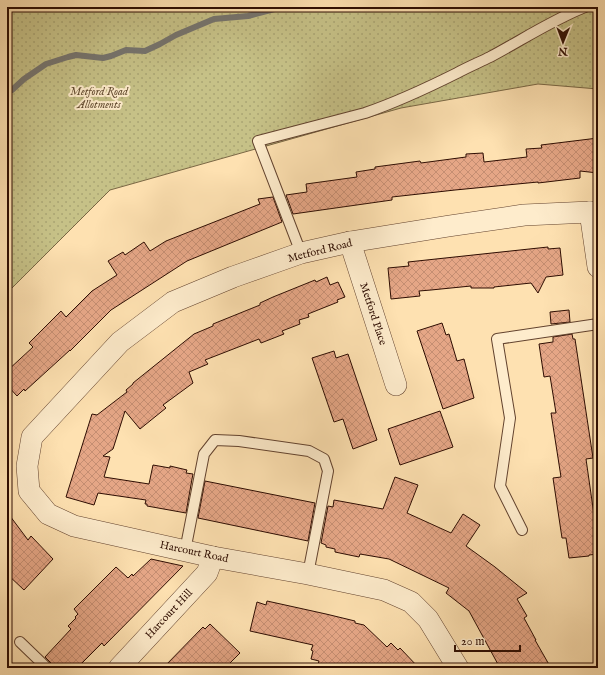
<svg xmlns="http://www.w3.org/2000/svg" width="605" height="675" viewBox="0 0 605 675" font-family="'IM FELL English',serif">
	<defs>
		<pattern id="garden-dots" width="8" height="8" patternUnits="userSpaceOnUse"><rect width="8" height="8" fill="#c6c187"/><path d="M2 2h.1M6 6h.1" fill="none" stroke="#aaa573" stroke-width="1.8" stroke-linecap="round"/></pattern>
		<pattern id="building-cross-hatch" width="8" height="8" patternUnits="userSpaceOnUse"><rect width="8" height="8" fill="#e5a686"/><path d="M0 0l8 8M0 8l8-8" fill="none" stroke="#c58e72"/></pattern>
	</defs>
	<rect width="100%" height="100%" fill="#fee1b1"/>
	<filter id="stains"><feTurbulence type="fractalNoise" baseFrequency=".005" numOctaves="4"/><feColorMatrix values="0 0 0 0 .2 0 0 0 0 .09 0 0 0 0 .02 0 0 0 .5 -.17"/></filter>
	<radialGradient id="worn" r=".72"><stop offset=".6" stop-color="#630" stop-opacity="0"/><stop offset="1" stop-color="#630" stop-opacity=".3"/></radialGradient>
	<path fill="url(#garden-dots)" stroke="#7a6744" d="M7 7H598V89L538 84 401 108 110 190 7 293Z"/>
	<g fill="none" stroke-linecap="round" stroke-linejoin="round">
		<path stroke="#76756f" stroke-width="6" d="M7 91 12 90 24 79 46 64 68 57 76 55 103 58 111 56 126 50 145 51 160 44 176 35 214 19 248 16 282 7"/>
	</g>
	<g fill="url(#building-cross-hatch)" stroke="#2e0d02">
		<path d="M598 138V173L580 171V178L538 183V182L455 190 392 197V200L293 214 286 195 307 192 306 184 357 177 356 172 375 169V167L420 161 421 163 466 157V154L483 153 484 162 527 157 526 149 542 148 541 145Z"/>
		<path d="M273 197 282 222 187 261 111 310 70 351V350L25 391 24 389 17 396 7 385V371L33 347 29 343 61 311 66 317 92 291 117 275 108 261 123 252 125 255 144 242 150 251 166 241 260 204 258 199Z"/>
		<path d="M548 247V249L560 248 563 275 546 277 538 293 531 283 494 287V288H471V286L431 290 419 291 420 296 391 299 388 268 409 266 408 262Z"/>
		<path d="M327 277 330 285 338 282 345 297 337 300 338 302 308 314 309 317 299 320 300 324 282 331 284 334 261 343 259 339 205 360 208 364 189 372 193 383 163 405 166 408 140 429 125 411 113 449 103 456 110 457 104 477 149 484 153 465 170 468V466L187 470 186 473 193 474 192 479 186 513 147 506V504H145L146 500 98 493 94 505 66 497 92 414 97 415 127 392 126 390 133 384V383L194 334 213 326V324L260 305V303L273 297 315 280 316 282Z"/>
		<path d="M569 310 570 322 551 324 550 312Z"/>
		<path d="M442 323 446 335 449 334 457 361 464 359 474 398 443 409 417 331Z"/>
		<path d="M572 334 573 339H575L593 458 586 459 598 543V554L589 555V556L569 558 566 538H562L553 478 561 477 551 413H556L550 376 544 377 539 344 553 342V337Z"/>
		<path d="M334 351 336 358 348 354 377 440 353 449 343 419 334 422 312 358Z"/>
		<path d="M440 411 453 447 400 465 388 429Z"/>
		<path d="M395 477 418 485 407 513 451 533 463 514 480 525 466 546 495 567 527 593 517 599 527 616 524 618 536 640H535L551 668H500L469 611 446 593 449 588 389 559 360 554 359 557 335 552V549L326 547V545L321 543 328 506 333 507 334 500 383 509Z"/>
		<path d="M205 481 315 503 308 541 198 518Z"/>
		<path d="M7 512 28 540 31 536 53 559 24 590 7 574Z"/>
		<path d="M151 559 183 566 104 646 102 643 77 668H53L52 664 45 657 71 629 68 626 76 618 75 617 78 614 74 609 116 567 128 578 132 574 133 576Z"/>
		<path d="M267 601 326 614 355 621V623L364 625 387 647 391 643 398 650 400 648 419 668H317L319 661 311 659 313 651 311 650 313 645 250 631 257 602 266 605Z"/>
		<path d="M210 624 240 653 225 668H163L203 627 205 629Z"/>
	</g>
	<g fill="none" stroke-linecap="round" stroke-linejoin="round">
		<defs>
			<g id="service">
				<path d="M301 253 258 141 365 113C397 102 427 88 457 73 468 67 480 62 490 57 522 40 552 20 585 7"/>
				<path d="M522 530 500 486 510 418 497 339 598 324"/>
				<path d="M185 551 204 454 215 440 239 441 309 451 324 459 328 471 308 574"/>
				<path d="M20 642 47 668"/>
			</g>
			<g id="minor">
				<path d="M590 212 598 267"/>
				<path d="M350 242 396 385"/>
				<path d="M119 668 207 573 213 557"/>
				<path d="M458 668 428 619 411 602 384 590 308 574 213 557 74 526 48 514 29 491 27 466 32 437 120 342 173 302 233 277 301 253 350 242 449 226 524 215 590 212 598 213"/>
			</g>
		</defs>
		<use href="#service" stroke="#62422e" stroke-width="12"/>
		<use href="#minor" stroke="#62422e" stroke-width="22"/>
		<use href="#service" stroke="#feeccc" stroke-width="10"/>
		<use href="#minor" stroke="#feeccc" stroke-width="21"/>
	</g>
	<g text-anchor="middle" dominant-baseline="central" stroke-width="4" stroke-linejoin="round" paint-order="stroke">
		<g font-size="11" font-style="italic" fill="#634c31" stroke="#feeccc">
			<text x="99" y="92">Metford Road<tspan x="99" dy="13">Allotments</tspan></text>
		</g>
		<g font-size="11" fill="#2e0d02" stroke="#feeccc">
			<text transform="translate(320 251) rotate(-14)">Metford Road</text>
			<text transform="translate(373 314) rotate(72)">Metford Place</text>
			<text transform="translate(194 552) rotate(12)">Harcourt Road</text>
			<text transform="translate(169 614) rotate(-47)">Harcourt Hill</text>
		</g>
	</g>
	<rect width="605" height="675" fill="none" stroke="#fee1b1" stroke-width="24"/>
	<rect x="8" y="8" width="589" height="659" fill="none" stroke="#2e0d02" stroke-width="2"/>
	<rect x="12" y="12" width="581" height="651" fill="none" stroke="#2e0d02"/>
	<g transform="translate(563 42) rotate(181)" stroke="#feeccc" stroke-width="3" paint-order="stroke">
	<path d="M0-3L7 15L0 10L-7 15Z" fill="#2e0d02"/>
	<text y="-6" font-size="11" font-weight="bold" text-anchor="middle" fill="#2e0d02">N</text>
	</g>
	<path d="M455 645v6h65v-6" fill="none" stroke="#2e0d02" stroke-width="2"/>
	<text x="461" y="645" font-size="12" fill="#2e0d02" stroke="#feeccc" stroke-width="3" paint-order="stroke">20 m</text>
	<rect width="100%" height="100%" filter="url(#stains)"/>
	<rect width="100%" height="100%" fill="url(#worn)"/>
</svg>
